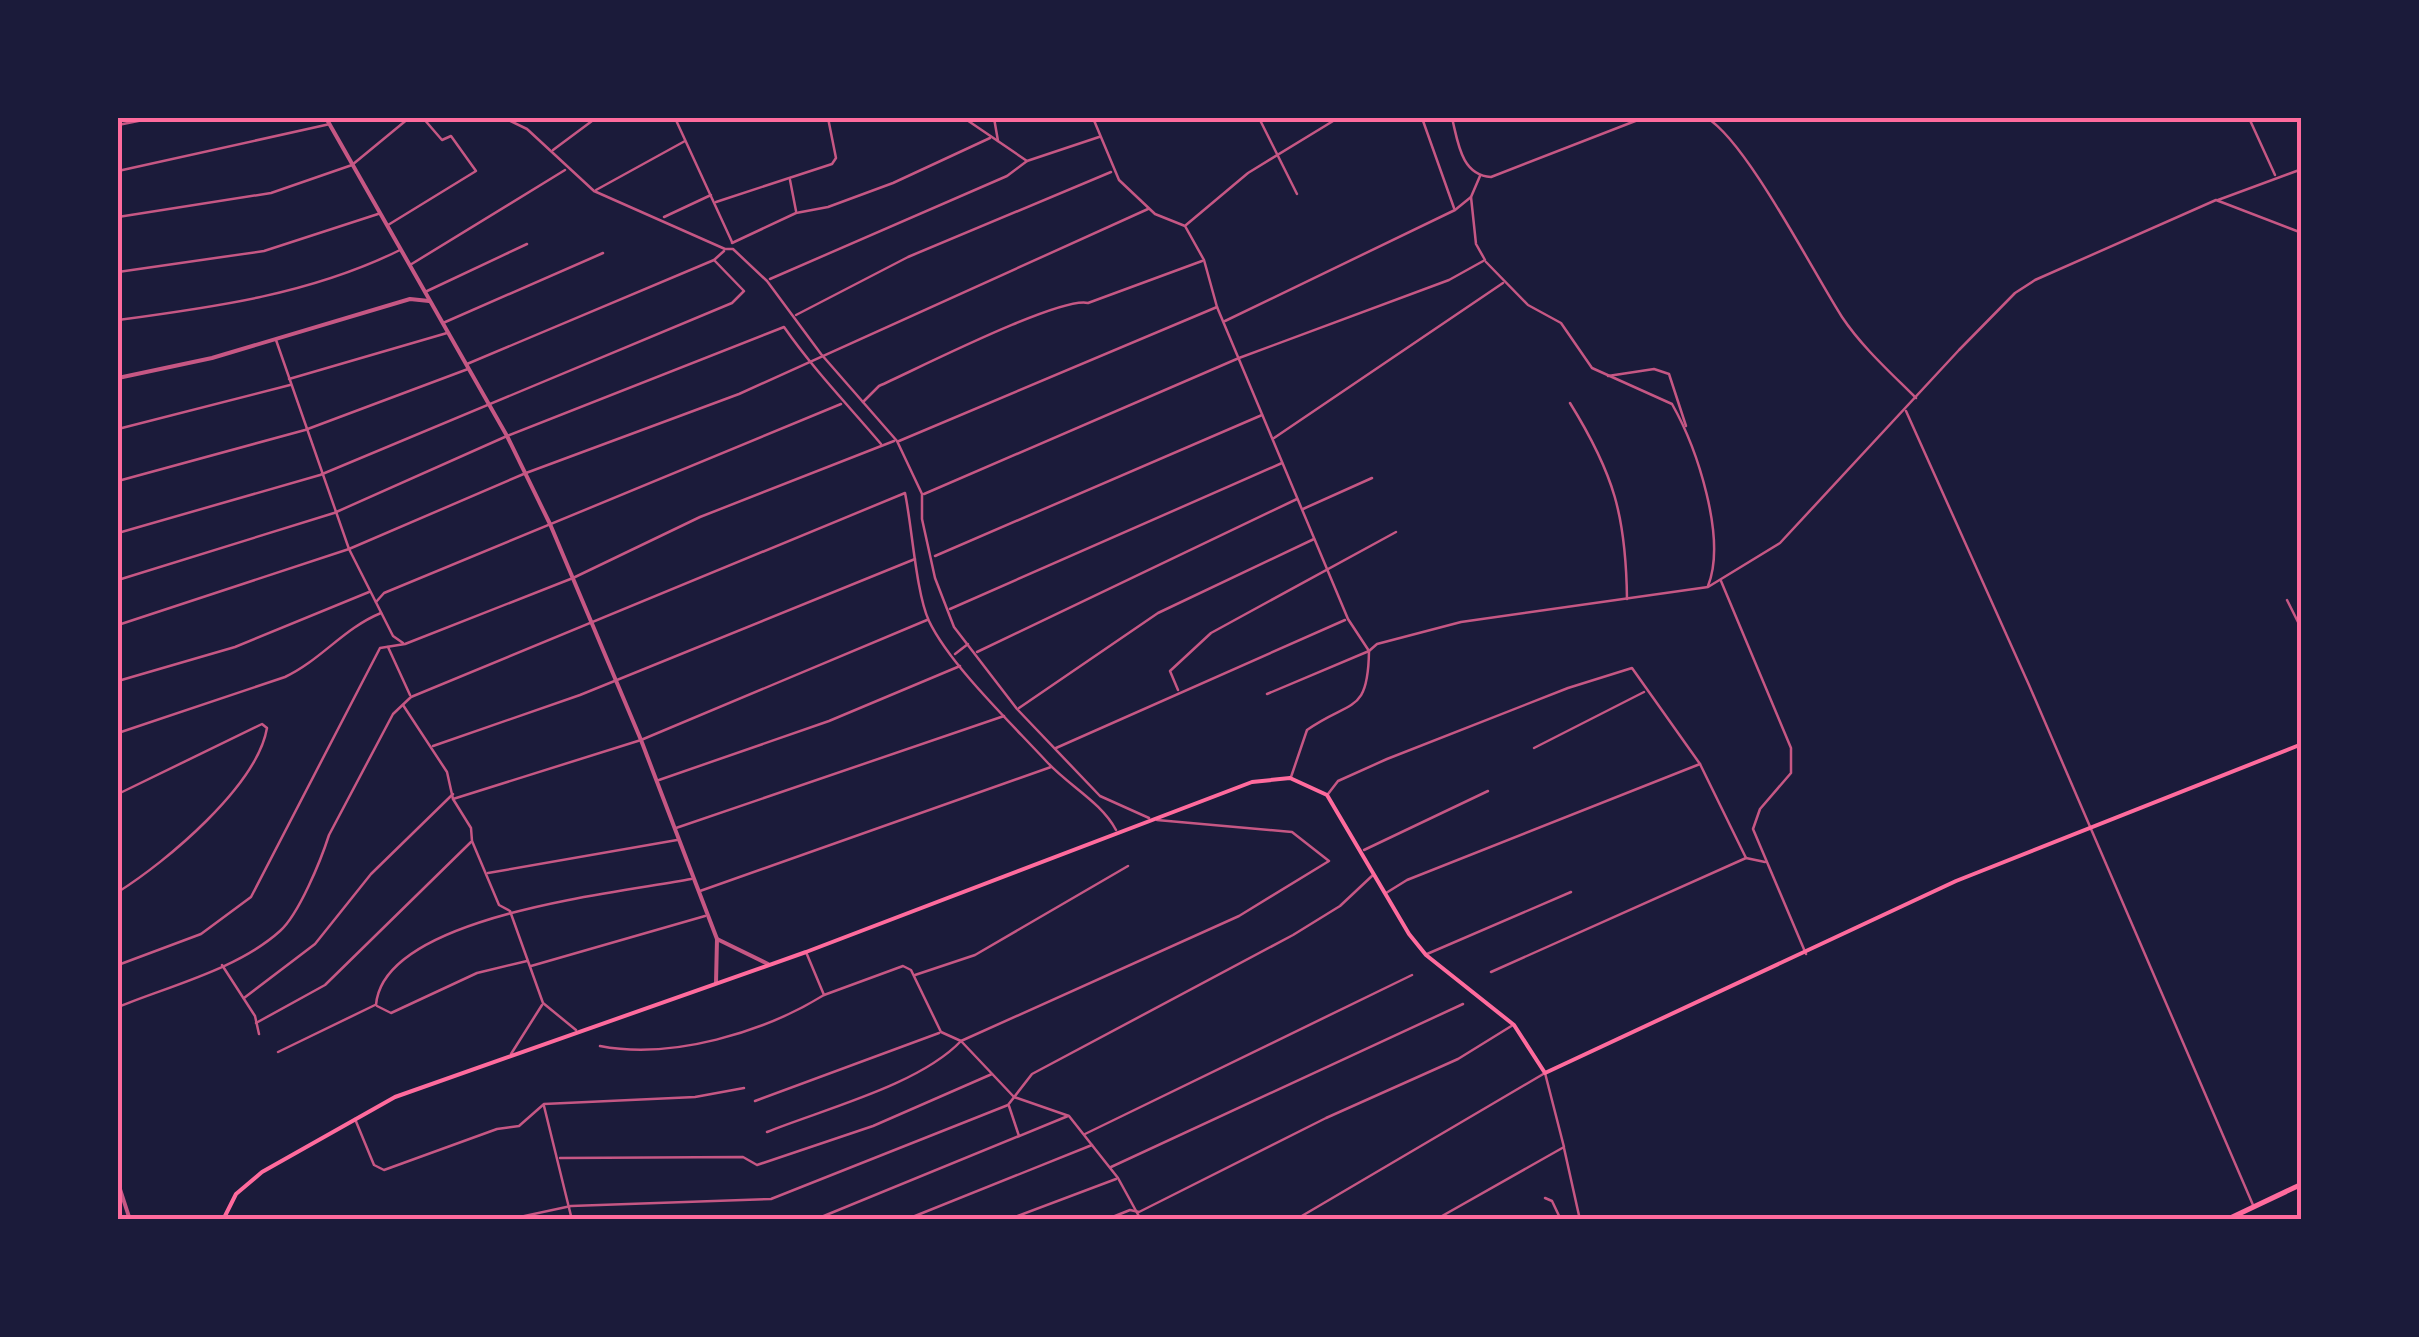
<svg xmlns="http://www.w3.org/2000/svg" width="2419" height="1337" font-family="Mulish,sans-serif">
<style>
.lines{fill:none;stroke-linecap:round;stroke-linejoin:round}
.minor{stroke:#c65784;stroke-width:2.5}
.tertiary{stroke:#c65784;stroke-width:4}
.secondary{stroke:#ff6b9d;stroke-width:4}
.trunk{stroke:#ff6b9d;stroke-width:5}
.neatline{fill:none;stroke:#ff6b9d;stroke-width:4}
</style>
<rect width="100%" height="100%" fill="#1b1b3a"/>
<g class="lines">
<g class="minor">
<polyline points="504,118 527,129 594,191 725,249 733,249 767,281 821,354 897,441 922,494 922,519 935,578 954,627 1017,709 1100,796 1149,818"/>
<polyline points="675,118 732,242"/>
<polyline points="964,118 1027,161 1099,137"/>
<polyline points="994,118 998,141"/>
<polyline points="1093,118 1119,180 1155,214 1185,226 1204,260 1217,307 1348,619 1369,651 1267,694"/>
<polyline points="1422,118 1454,208"/>
<path d="M1452,118C1458,142 1461,175 1491,177L1643,118"/>
<path d="M1707,118C1747,142 1813,272 1842,317C1862,347 1890,372 1916,398"/>
<polyline points="2249,118 2275,175"/>
<polyline points="1261,122 1297,194"/>
<polyline points="118,125 153,118"/>
<polyline points="553,150 596,118"/>
<polyline points="118,171 330,124"/>
<polyline points="790,180 796,211"/>
<polyline points="596,190 685,141"/>
<polyline points="2218,200 2302,169"/>
<polyline points="716,202 832,164 836,158 828,118"/>
<polyline points="118,217 271,193 352,165 409,118"/>
<polyline points="664,217 711,195"/>
<polyline points="388,225 476,171 451,136 442,140 423,118"/>
<polyline points="1186,225 1248,173 1338,118"/>
<polyline points="732,243 796,213 828,207 893,183 990,138"/>
<path d="M1486,262L1528,305L1561,323L1592,368L1672,404C1697,448 1727,538 1708,586"/>
<polyline points="410,265 565,170"/>
<polyline points="118,272 264,251 378,214"/>
<polyline points="770,279 1007,176 1027,161"/>
<polyline points="425,292 527,244"/>
<polyline points="796,315 908,257 1111,172"/>
<path d="M118,320C215,307 311,294 400,250"/>
<polyline points="1225,321 1455,210 1471,197 1480,176"/>
<polyline points="443,323 603,253"/>
<polyline points="276,340 349,549 393,636 403,643"/>
<polyline points="467,364 714,260 724,251"/>
<polyline points="1608,376 1654,369 1669,374 1686,426"/>
<polyline points="289,379 447,333"/>
<path d="M863,402L879,386C915,370 1060,296 1088,303L1202,261"/>
<path d="M1570,403C1614,474 1626,516 1627,599"/>
<polyline points="1906,411 2029,685 2253,1205"/>
<polyline points="118,429 290,385"/>
<polyline points="1274,438 1503,283"/>
<polyline points="899,441 1217,307"/>
<polyline points="118,481 305,430 468,369"/>
<polyline points="924,494 1239,358 1449,280 1485,260 1476,244 1471,197"/>
<polyline points="1303,509 1372,478"/>
<polyline points="118,533 320,475 732,303 744,291 714,260"/>
<polyline points="935,556 1262,415"/>
<path d="M118,580L334,513L507,436L784,327C814,370 848,405 881,444"/>
<polyline points="1721,581 1791,748 1791,773 1760,809 1753,829 1806,954"/>
<polyline points="2287,600 2302,630"/>
<polyline points="376,602 384,593 841,404"/>
<polyline points="950,609 1282,463"/>
<polyline points="118,625 349,549 526,473 739,394 1148,209"/>
<polyline points="388,647 410,695"/>
<polyline points="977,652 1297,499"/>
<polyline points="955,654 968,644"/>
<polyline points="118,681 235,647 369,592"/>
<polyline points="1178,690 1170,671 1211,633 1396,532"/>
<polyline points="403,705 447,772 453,799 471,828 472,841 499,905 510,911 543,1003 576,1030"/>
<polyline points="1019,708 1158,613 1314,539"/>
<path d="M118,733L285,677C321,660 344,628 381,613"/>
<polyline points="433,746 580,695 915,559"/>
<polyline points="1056,748 1345,620"/>
<polyline points="1534,748 1644,692"/>
<path d="M1291,777L1307,730C1351,699 1368,715 1369,651L1377,644L1461,622L1708,587L1780,543L1959,350L2015,293L2035,280L2216,200L2302,233"/>
<polyline points="659,780 829,721 960,666"/>
<path d="M118,794L262,724L267,728C257,786 166,862 118,892"/>
<polyline points="1328,794 1338,781 1387,759 1568,688 1632,668 1700,764 1746,858"/>
<polyline points="453,799 641,740 927,620"/>
<polyline points="676,828 1004,716"/>
<polyline points="1364,850 1488,791"/>
<polyline points="488,873 677,840"/>
<polyline points="700,891 1051,767"/>
<polyline points="1386,893 1407,880 1700,764"/>
<polyline points="806,952 824,995 903,966 911,970 941,1032 961,1041 1014,1097 1069,1116 1118,1178 1141,1220"/>
<polyline points="1427,954 1571,892"/>
<polyline points="118,965 201,934 251,897 380,648 405,644 573,578 700,517 894,441"/>
<polyline points="222,965 255,1016 259,1034"/>
<polyline points="531,966 705,916"/>
<polyline points="1491,972 1746,858 1765,862"/>
<polyline points="915,975 975,955 1128,866"/>
<polyline points="244,998 315,944 371,874 453,794"/>
<path d="M376,1005C383,915 620,893 691,879"/>
<polyline points="377,1006 391,1013 477,973 527,961"/>
<path d="M118,1007C169,986 238,969 280,931C299,914 321,860 329,835L393,714L411,697L905,493C912,526 916,593 929,621C950,665 1012,724 1047,762C1069,786 1101,802 1116,830"/>
<polyline points="256,1023 325,985 471,842"/>
<path d="M600,1046C672,1060 764,1032 824,995"/>
<polyline points="278,1052 375,1005"/>
<polyline points="511,1054 542,1005"/>
<polyline points="755,1101 939,1033"/>
<polyline points="544,1106 572,1220"/>
<polyline points="1009,1106 1019,1136"/>
<polyline points="355,1119 374,1165 384,1170 497,1129 519,1126 544,1104 695,1097 744,1088"/>
<path d="M767,1132C824,1109 919,1085 961,1041L1239,916L1329,861L1292,832L1157,820"/>
<polyline points="1085,1134 1412,975"/>
<polyline points="1564,1148 1580,1220"/>
<polyline points="560,1158 743,1157 757,1165 873,1126 992,1074"/>
<polyline points="1111,1167 1463,1004"/>
<polyline points="1545,1198 1552,1201 1561,1220"/>
<polyline points="506,1220 571,1206 771,1199 1008,1105 1032,1074 1293,935 1340,906 1373,875"/>
<polyline points="814,1220 1068,1116"/>
<polyline points="905,1220 1092,1145"/>
<polyline points="1007,1220 1116,1179"/>
<polyline points="1105,1220 1130,1210 1139,1212 1326,1118 1458,1059 1513,1025"/>
<polyline points="1295,1220 1545,1073 1564,1147 1435,1220"/>
</g>
<g class="tertiary">
<polyline points="326,118 507,436 550,524 641,740 717,939 716,983"/>
<polyline points="118,378 212,358 410,299 429,301"/>
<polyline points="717,939 768,964"/>
<polyline points="118,1183 130,1220"/>
</g>
<polyline class="secondary" points="223,1220 236,1194 262,1172 395,1097 806,952 1252,782 1290,778 1327,795 1409,934 1426,955 1514,1025 1545,1073 1956,881 2302,744"/>
<polyline class="trunk" points="2226,1220 2302,1184"/>
</g>
<rect width="2419" height="1337" fill="none" stroke="#1b1b3a" stroke-width="240"/>
<rect x="120" y="120" width="2179" height="1097" class="neatline"/>
</svg>
